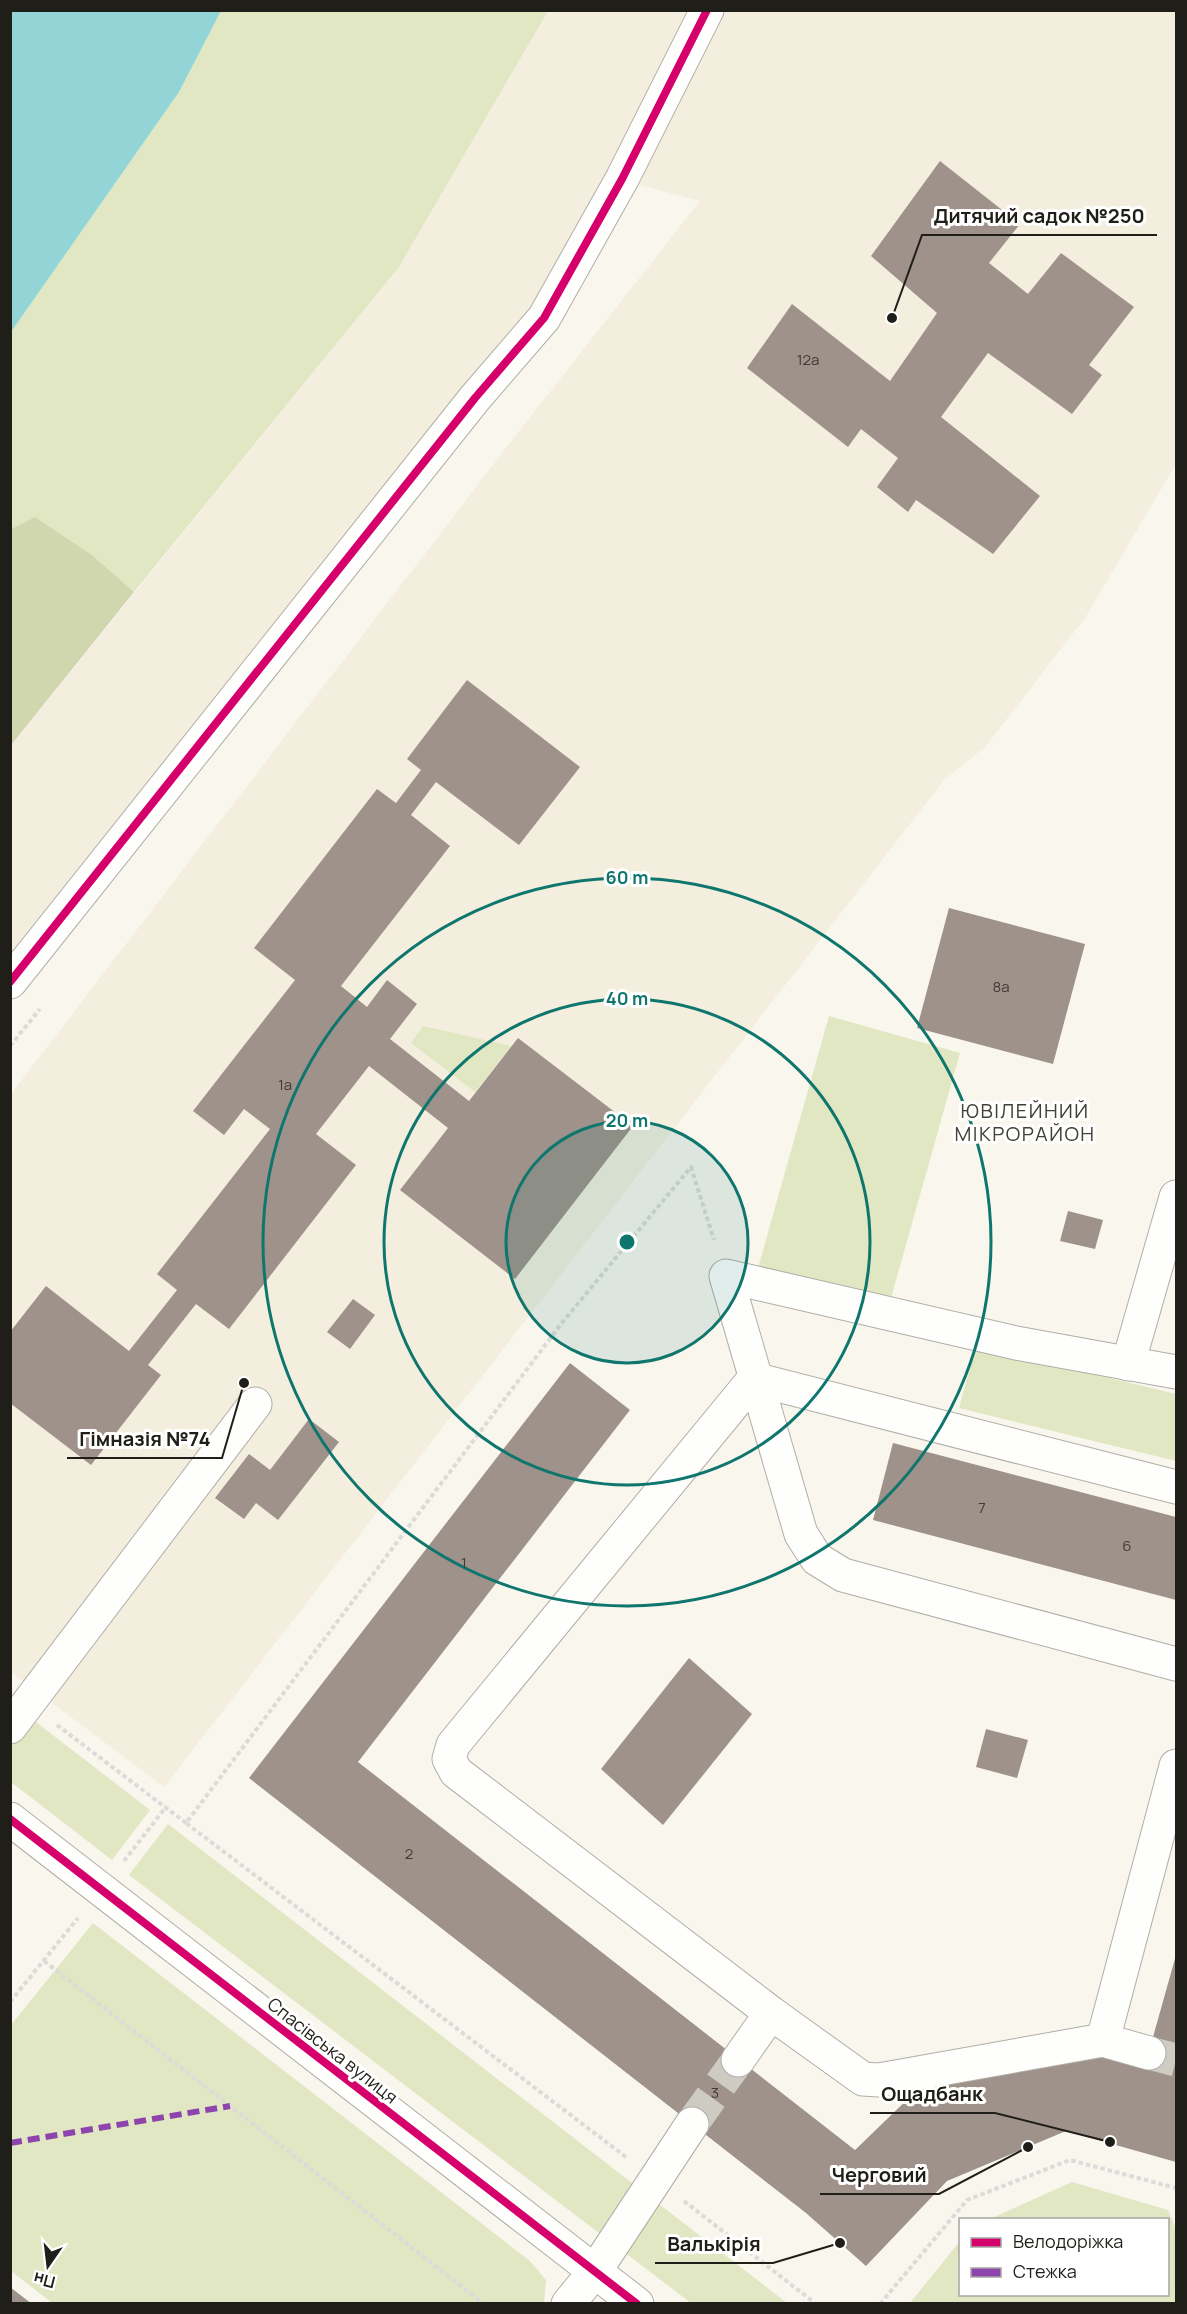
<svg xmlns="http://www.w3.org/2000/svg" width="1187" height="2314" font-family="Manrope,sans-serif">
<style>
.built{fill:#f3eede}
.green{fill:#e1e7c3}
.forest{fill:#d0d6ad}
.water{fill:#93d5d7}
.building{fill:#9f928a}
.lines{fill:none;stroke-linecap:round;stroke-linejoin:round}
.minor-tunnel{stroke:#cecbc3;stroke-width:33;stroke-dasharray:33 16;stroke-linecap:butt}
.minor-casing{stroke:#b0aea8;stroke-width:35}
.path{stroke:#dcdbd9;stroke-width:4;stroke-dasharray:4.5 3;stroke-linecap:butt}
.minor{stroke:#fefefc;stroke-width:33}
.quiet{stroke:#8e44ad;stroke-width:6;stroke-dasharray:12 6;stroke-linecap:butt}
.cycleway-casing{stroke:#fff;stroke-width:11}
.cycleway{stroke:#d6006c;stroke-width:8}
.ring{fill:none;stroke:#0f766e;stroke-width:3}
.labels{text-anchor:middle;dominant-baseline:central;stroke-width:6;stroke-linejoin:round;paint-order:stroke}
.number-label{font-size:15px;fill:#403b35}
.street-label{font-size:18px;fill:#201e19;stroke:#fff}
.neighbourhood-label{font-size:20px;letter-spacing:1.5px;fill:#434034;stroke:#fff}
.centre{fill:#0f766e;stroke:#fff;stroke-width:3}
.ring-label{font-size:18px;text-anchor:middle;font-weight:bold;fill:#0f766e;stroke:#fff;stroke-width:6;stroke-linejoin:round;paint-order:stroke}
.leader{fill:none;stroke:#201e19;stroke-width:2}
.callout-dot{fill:#201e19;stroke:#fff;stroke-width:2}
.callout-label{font-size:20px;text-anchor:middle;font-weight:bold;fill:#201e19;stroke:#fff;stroke-width:6;stroke-linejoin:round;paint-order:stroke}
</style>
<rect width="100%" height="100%" fill="#f9f6ee"/>
<polygon class="built" points="548,11 1176,11 1176,464 1085,618 985,747 944,780 164,1787 11,1672 11,1094 516,435 700,201 621,180 544,318 11,982 11,745 399,267"/>
<g class="green">
<polygon points="221,11 548,11 399,267 134,592 92,555 35,517 11,529 11,332 179,92"/>
<polygon points="829,1016 960,1053 889,1305 758,1268"/>
<polygon points="423,1026 511,1046 475,1092 411,1043"/>
<polygon points="976,1346 1176,1394 1176,1461 959,1408"/>
<polygon points="10,1702 150,1810 112,1860 11,1782"/>
<polygon points="168,1824 787,2303 691,2303 129,1875"/>
<polygon points="93,1923 530,2261 546,2280 544,2303 52,2303 11,2271 11,2025"/>
<polygon points="1072,2182 1168,2210 1176,2229 1176,2303 910,2303 960,2241 960,2294 1168,2294 1168,2220 990,2219"/>
</g>
<polygon class="forest" points="35,517 92,555 134,592 11,745 11,529"/>
<polygon class="water" points="11,10 221,11 179,92 11,332"/>
<g class="building">
<polygon points="940,161 1020,224 989,263 1028,294 1061,253 1134,307 1089,365 1102,375 1072,414 988,353 941,417 1040,496 993,554 916,500 908,512 877,487 898,458 861,429 848,447 747,368 792,304 890,381 937,313 871,256"/>
<polygon points="467,680 580,767 519,845 436,782 411,815 450,846 341,986 367,1007 387,980 417,1004 390,1039 469,1101 518,1038 633,1126 515,1279 400,1190 448,1128 369,1066 316,1134 356,1165 229,1329 196,1304 148,1365 161,1375 91,1465 10,1403 10,1332 46,1286 129,1351 177,1290 157,1274 270,1129 244,1109 224,1135 193,1111 295,980 254,948 377,789 396,803 421,770 407,759"/>
<polygon points="949,908 1085,944 1053,1064 917,1028"/>
<polygon points="1068,1211 1103,1220 1095,1249 1060,1241"/>
<polygon points="353,1299 375,1315 350,1349 327,1332"/>
<polygon points="570,1363 630,1410 358,1762 855,2150 914,2093 1076,2050 1146,2062 1176,1955 1176,2162 1066,2131 947,2181 866,2266 806,2213 249,1778"/>
<polygon points="309,1419 339,1442 278,1520 256,1503 244,1519 215,1498 249,1454 270,1470"/>
<polygon points="893,1443 1176,1517 1176,1600 873,1520"/>
<polygon points="689,1658 752,1714 663,1825 601,1769"/>
<polygon points="986,1729 1028,1740 1017,1778 976,1767"/>
<polygon points="10,2287 32,2304 10,2304"/>
</g>
<g class="lines">
<g class="minor-tunnel">
<polyline points="1149,2053 1176,2060"/>
<polyline points="692,2124 738,2060"/>
</g>
<defs>
<g id="minor">
<polyline points="10,982 475,398 544,318 622,179 707,10"/>
<polyline points="1128,1364 1176,1197"/>
<polyline points="1176,1372 1016,1343 726,1276 801,1534 817,1559 843,1575 1176,1664"/>
<polyline points="754,1379 453,1745 449,1759 456,1772 771,2013 863,2079 879,2080 1103,2040 1176,1766"/>
<polyline points="754,1379 1176,1487"/>
<polyline points="10,1727 255,1404"/>
<polyline points="10,1819 637,2304"/>
<polyline points="1103,2040 1149,2053"/>
<polyline points="738,2060 771,2013"/>
<polyline points="568,2304 595,2271 692,2124"/>
</g>
</defs>
<use href="#minor" class="minor-casing"/>
<g class="path">
<polyline points="10,1046 40,1009"/>
<polyline points="57,1725 186,1823"/>
<polyline points="124,1861 166,1807"/>
<polyline points="44,1961 484,2304"/>
<polyline points="10,2002 78,1918"/>
<polyline points="626,2157 186,1823 561,1324 691,1167 714,1240"/>
<polyline points="684,2201 816,2304"/>
<polyline points="880,2304 967,2200 1070,2160 1176,2188"/>
</g>
<use href="#minor" class="minor"/>
<polyline class="quiet" points="10,2143 230,2106"/>
<defs>
<g id="cycleway">
<polyline points="10,982 475,398 544,318 622,179 707,10"/>
<polyline points="10,1819 637,2304"/>
</g>
</defs>
<use href="#cycleway" class="cycleway-casing"/>
<use href="#cycleway" class="cycleway"/>
</g>
<circle cx="627" cy="1242" r="121" fill="#0f766e" fill-opacity=".12"/>
<g class="ring">
<circle cx="627" cy="1242" r="121"/>
<circle cx="627" cy="1242" r="243"/>
<circle cx="627" cy="1242" r="364"/>
</g>
<g class="labels">
<g class="number-label">
<text x="808" y="359">12а</text>
<text x="1001" y="986">8а</text>
<text x="285" y="1084">1а</text>
<text x="982" y="1507">7</text>
<text x="1127" y="1545">6</text>
<text x="464" y="1562">1</text>
<text x="409" y="1853">2</text>
<text x="715" y="2092">3</text>
</g>
<g class="street-label">
<text transform="translate(333 2050) rotate(38)">Спасівська вулиця</text>
</g>
<g class="neighbourhood-label">
<text x="1025" y="1110">ЮВІЛЕЙНИЙ<tspan x="1025" dy="23">МІКРОРАЙОН</tspan></text>
</g>
</g>
<circle cx="627" cy="1242" r="9" class="centre"/>
<g class="ring-label">
<text x="627" y="884">60 m</text>
<text x="627" y="1005">40 m</text>
<text x="627" y="1127">20 m</text>
</g>
<path class="leader" d="M892 318L922 235H1157M244 1383L222 1458H67M1110 2142L995 2113H870M1028 2147L939 2194H820M840 2243L773 2263H655"/>
<g class="callout-dot">
<circle cx="892" cy="318" r="6"/>
<circle cx="244" cy="1383" r="6"/>
<circle cx="1110" cy="2142" r="6"/>
<circle cx="1028" cy="2147" r="6"/>
<circle cx="840" cy="2243" r="6"/>
</g>
<g class="callout-label">
<text x="1039" y="223">Дитячий садок №250</text>
<text x="145" y="1446">Гімназія №74</text>
<text x="932" y="2101">Ощадбанк</text>
<text x="879" y="2182">Черговий</text>
<text x="714" y="2251">Валькірія</text>
</g>
<rect width="1187" height="2314" fill="none" stroke="#201e19" stroke-width="24"/>
<rect x="959" y="2218" width="210" height="78" fill="#ffffff" stroke="#a6a5a3" stroke-width="1.5"/>
<rect x="971" y="2238" width="30" height="9" fill="#d6006c" stroke="#a6a5a3" stroke-width="1.5"/>
<text x="1013" y="2248" font-size="18" fill="#201e19">Велодоріжка</text>
<rect x="971" y="2268" width="30" height="9" fill="#8e44ad" stroke="#a6a5a3" stroke-width="1.5"/>
<text x="1013" y="2278" font-size="18" fill="#201e19">Стежка</text>
<g transform="translate(48 2266) rotate(194)" stroke="#ffffff" stroke-width="4.5" paint-order="stroke">
<path d="M0-4.5L10 22L0 15L-10 22Z" fill="#201e19"/>
<text y="-9" font-size="16" font-weight="bold" text-anchor="middle" fill="#201e19">Пн</text>
</g>
</svg>
